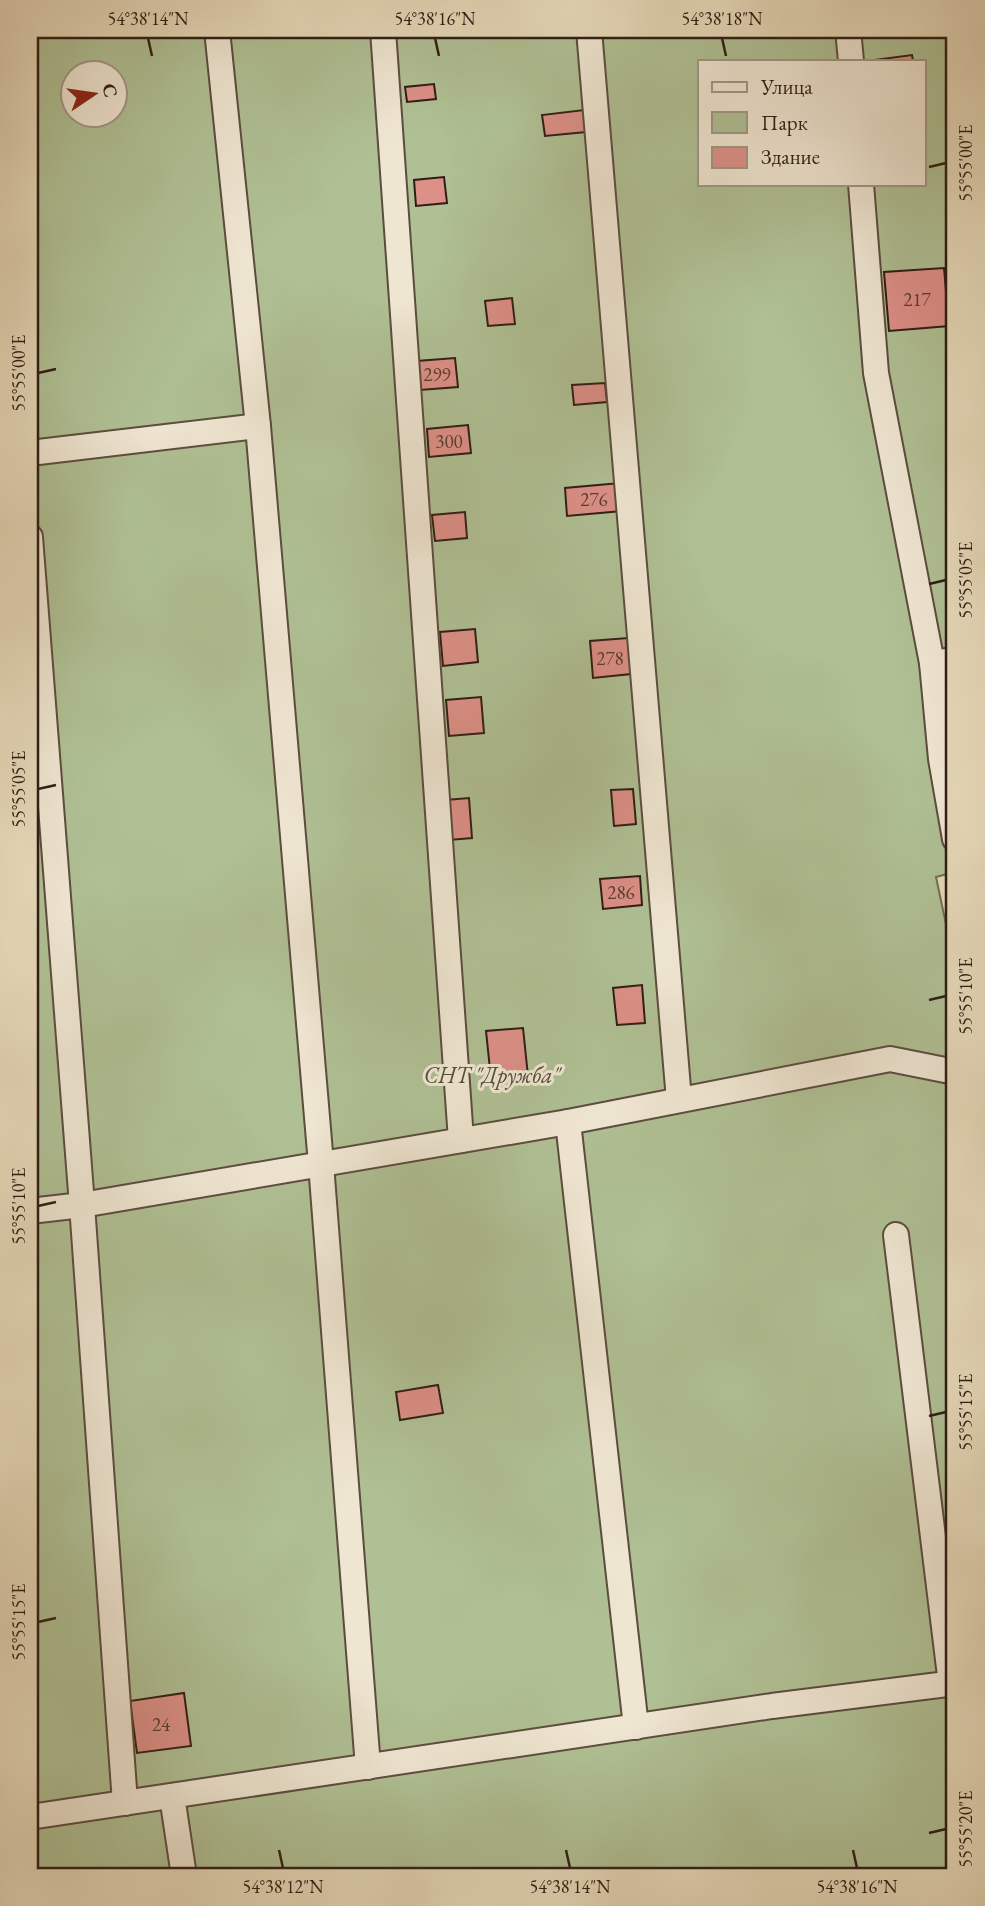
<svg xmlns="http://www.w3.org/2000/svg" width="985" height="1906" font-family="'EB Garamond',serif">
<style>
.green{fill:#afc094;stroke:#6f6e54;stroke-width:2;fill-rule:evenodd}
.building{fill:#dd9088;stroke:#2f1d15;stroke-width:2}
.lines{fill:none;stroke-linecap:round;stroke-linejoin:round}
.minor-casing{stroke:#5d4c3e;stroke-width:28}
.minor{stroke:#efe6d2;stroke-width:24}
.ticks{fill:none;stroke:#2f1d15;stroke-width:2.5}
.labels{text-anchor:middle;dominant-baseline:central;stroke-width:6;stroke-linejoin:round;paint-order:stroke}
.number-label{font-size:19px;fill:#5a3a32}
.park-label{font-size:23px;font-style:italic;fill:#554e3b;stroke:#efe6d2}
.neatline{fill:none;stroke:#2f1d15;stroke-width:2.5}
.ticks-label{font-size:18px;text-anchor:middle;fill:#2f1d15}
</style>
<rect width="100%" height="100%" fill="#e6d9b9"/>
<filter id="stains"><feTurbulence type="fractalNoise" baseFrequency=".00286" numOctaves="4"/><feColorMatrix values="0 0 0 0 .2 0 0 0 0 .09 0 0 0 0 .02 0 0 0 .5 -.17"/></filter>
<radialGradient id="worn" r=".72"><stop offset=".6" stop-color="#630" stop-opacity="0"/><stop offset="1" stop-color="#630" stop-opacity=".3"/></radialGradient>
<path class="green" d="M30,30H955V872L936,877L955,967V1876H30ZM700,61H924V184H700ZM74,74H116V116H74Z"/>
<g class="building">
<polygon points="400,30 432,30 432,33 400,37"/>
<polygon points="912,55 913,61 867,61"/>
<polygon points="434,84 436,99 407,102 405,87"/>
<polygon points="584,110 586,132 545,136 542,115"/>
<polygon points="444,177 447,203 416,206 414,180"/>
<polygon points="944,268 949,326 889,331 884,272"/>
<polygon points="512,298 515,324 488,326 485,301"/>
<polygon points="455,358 458,387 420,390 417,361"/>
<polygon points="605,383 607,402 574,405 572,385"/>
<polygon points="468,425 471,453 429,457 427,429"/>
<polygon points="620,483 622,511 567,516 565,488"/>
<polygon points="465,512 467,538 435,541 432,515"/>
<polygon points="475,629 478,662 443,666 440,632"/>
<polygon points="628,638 631,674 593,678 590,641"/>
<polygon points="481,697 484,733 449,736 446,700"/>
<polygon points="633,789 636,824 614,826 611,790"/>
<polygon points="469,798 472,838 449,840 446,800"/>
<polygon points="640,876 642,905 603,909 600,879"/>
<polygon points="642,985 645,1023 617,1025 613,988"/>
<polygon points="523,1028 528,1076 491,1079 486,1031"/>
<polygon points="438,1385 443,1413 400,1420 396,1392"/>
<polygon points="184,1693 191,1746 137,1753 130,1701"/>
</g>
<g class="lines">
<defs>
<g id="minor">
<polyline points="217,30 258,426 321,1164 368,1767"/>
<polyline points="383,30 461,1140"/>
<polyline points="589,30 679,1100"/>
<polyline points="848,30 851,61"/>
<polyline points="861,184 876,373 932,663 941,759 955,839"/>
<polyline points="30,453 258,426"/>
<polyline points="30,537 82,1205 125,1803"/>
<polyline points="932,663 955,660"/>
<polyline points="568,1122 636,1727"/>
<polyline points="30,1211 82,1205 568,1122 890,1059 955,1072"/>
<polyline points="896,1235 951,1684"/>
<polyline points="172,1796 184,1876"/>
<polyline points="30,1817 772,1706 955,1683"/>
</g>
</defs>
<use href="#minor" class="minor-casing"/>
<use href="#minor" class="minor"/>
</g>
<path class="ticks" d="M148,38L152,56M435,38L439,56M722,38L726,56M929,167L946,163M38,373L56,369M929,584L946,580M38,789L56,785M929,1000L946,996M38,1206L56,1202M929,1416L946,1412M38,1622L56,1618M929,1833L946,1829M279,1850L283,1868M566,1850L570,1868M853,1850L857,1868"/>
<g class="labels">
<g class="number-label">
<text x="917" y="299">217</text>
<text x="437" y="374">299</text>
<text x="449" y="441">300</text>
<text x="594" y="499">276</text>
<text x="610" y="658">278</text>
<text x="621" y="892">286</text>
<text x="161" y="1724">24</text>
</g>
<g class="park-label">
<text x="492" y="1075">СНТ "Дружба"</text>
</g>
</g>
<rect width="985" height="1906" fill="none" stroke="#e6d9b9" stroke-width="77"/>
<rect x="698" y="60" width="228" height="126" fill="#efe6d2" stroke="#a29686" stroke-width="2"/>
<rect x="712" y="82" width="35" height="10" fill="#efe6d2" stroke="#a29686" stroke-width="2"/>
<text x="761" y="94" font-size="21" fill="#2f1d15">Улица</text>
<rect x="712" y="112" width="35" height="21" fill="#afc094" stroke="#a29686" stroke-width="2"/>
<text x="761" y="130" font-size="21" fill="#2f1d15">Парк</text>
<rect x="712" y="147" width="35" height="21" fill="#dd9088" stroke="#a29686" stroke-width="2"/>
<text x="761" y="164" font-size="21" fill="#2f1d15">Здание</text>
<g transform="translate(94 94) rotate(77)"><circle r="33" fill="#efe6d2" stroke="#a29686" stroke-width="2"/>
<path d="M0-5L12 26L0 18L-12 26Z" fill="#8f2418"/>
<text y="-10" font-size="19" font-weight="bold" text-anchor="middle" fill="#2f1d15">С</text>
</g>
<rect x="38" y="38" width="908" height="1830" class="neatline"/>
<g class="ticks-label">
<text x="148" y="25">54°38'14"N</text>
<text x="435" y="25">54°38'16"N</text>
<text x="722" y="25">54°38'18"N</text>
<text transform="translate(966 163) rotate(-90)" y="6">55°55'00"E</text>
<text transform="translate(19 373) rotate(-90)" y="6">55°55'00"E</text>
<text transform="translate(966 580) rotate(-90)" y="6">55°55'05"E</text>
<text transform="translate(19 789) rotate(-90)" y="6">55°55'05"E</text>
<text transform="translate(966 996) rotate(-90)" y="6">55°55'10"E</text>
<text transform="translate(19 1206) rotate(-90)" y="6">55°55'10"E</text>
<text transform="translate(966 1412) rotate(-90)" y="6">55°55'15"E</text>
<text transform="translate(19 1622) rotate(-90)" y="6">55°55'15"E</text>
<text transform="translate(966 1829) rotate(-90)" y="6">55°55'20"E</text>
<text x="283" y="1893">54°38'12"N</text>
<text x="570" y="1893">54°38'14"N</text>
<text x="857" y="1893">54°38'16"N</text>
</g>
<rect width="100%" height="100%" filter="url(#stains)"/>
<rect width="100%" height="100%" fill="url(#worn)"/>
</svg>
